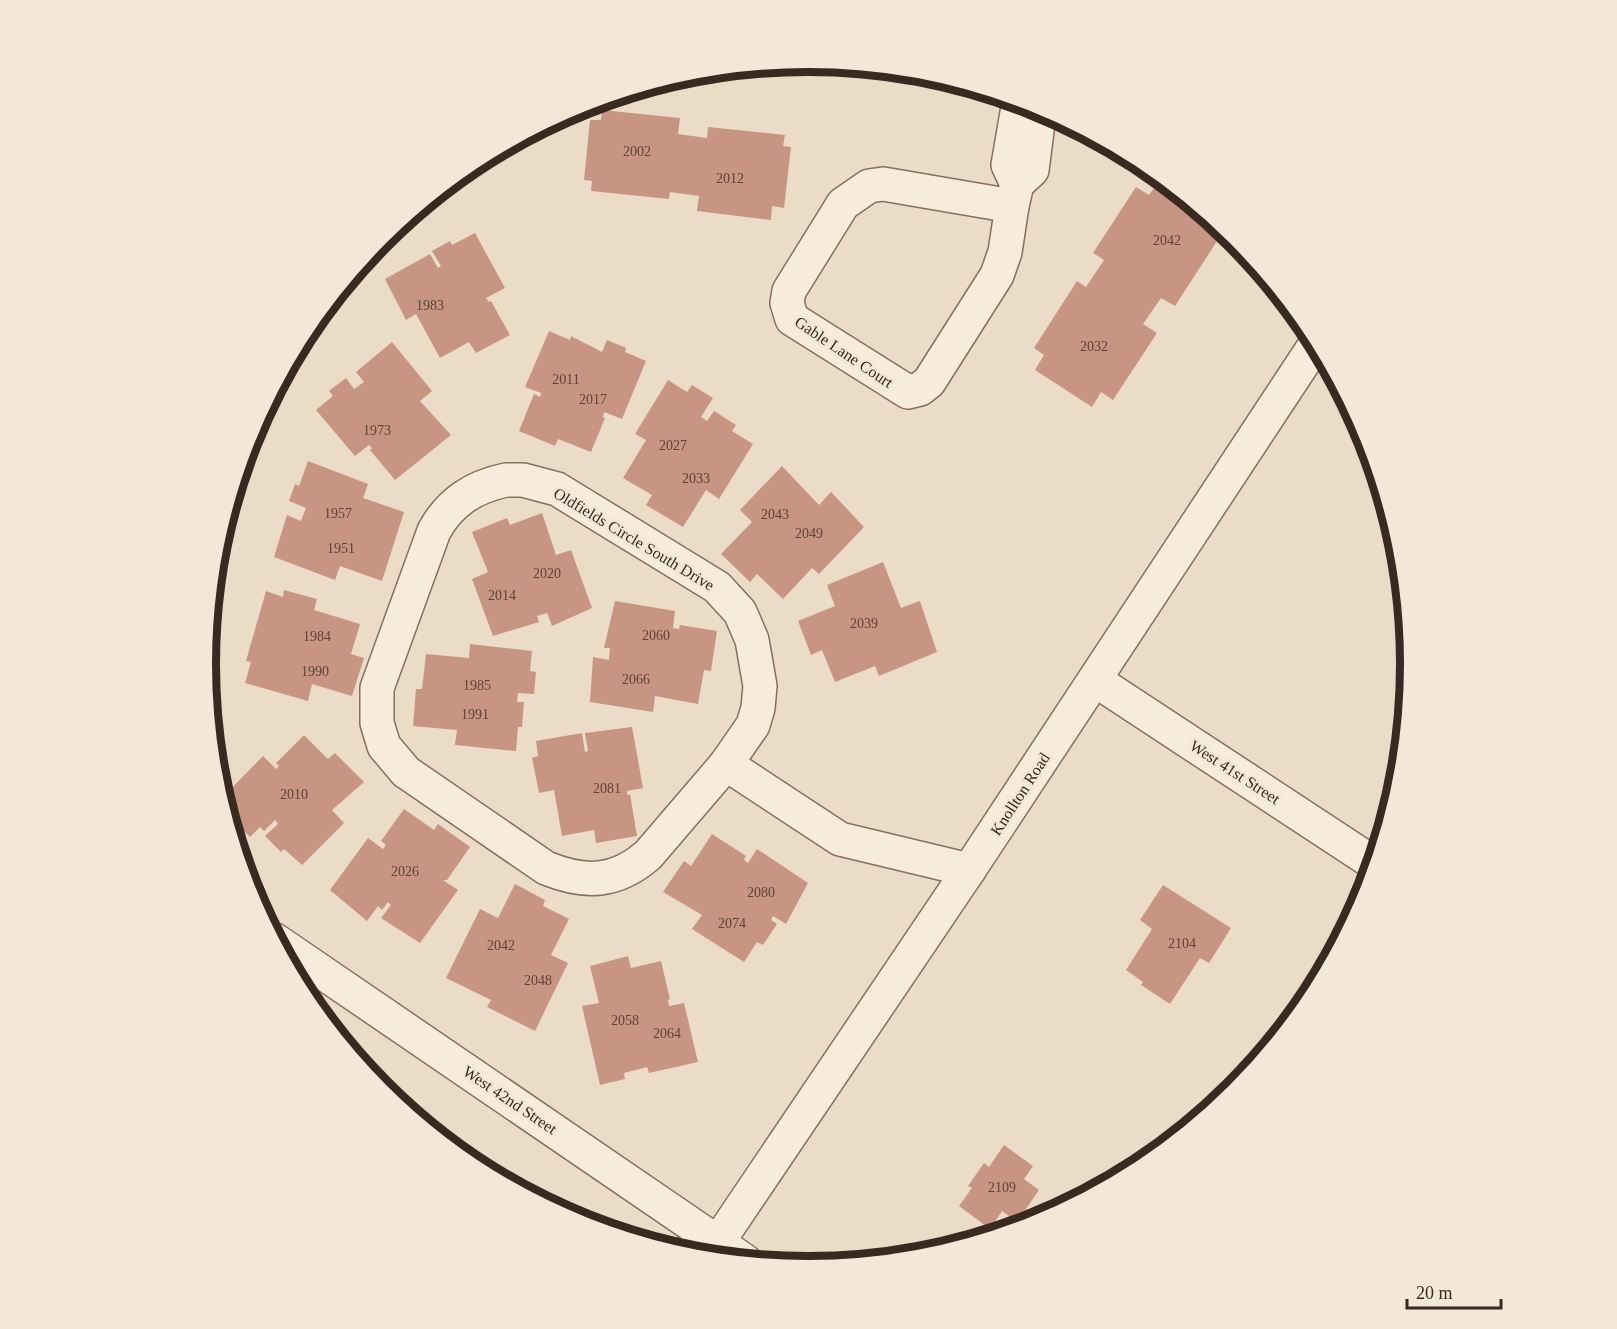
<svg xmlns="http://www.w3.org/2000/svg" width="1617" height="1329" font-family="Georgia,serif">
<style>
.building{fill:#c79581}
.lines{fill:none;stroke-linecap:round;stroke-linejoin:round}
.street-casing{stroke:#866f5e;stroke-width:36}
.street{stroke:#f7ebdb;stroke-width:33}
.labels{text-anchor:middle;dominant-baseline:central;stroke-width:6;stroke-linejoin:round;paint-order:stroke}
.number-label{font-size:14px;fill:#5c4439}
.street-label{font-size:16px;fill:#382921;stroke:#f3e8d7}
.rim{fill:none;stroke:#382921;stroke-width:8}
</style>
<rect width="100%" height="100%" fill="#ebdcc8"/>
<g class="building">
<polygon points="602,110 680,118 678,134 707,138 708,127 785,135 783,146 791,147 784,208 772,206 771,220 697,211 699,196 670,192 669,199 591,191 592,181 584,180 590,120 601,120"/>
<polygon points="1160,180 1213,221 1207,230 1219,238 1175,306 1161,298 1143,324 1157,333 1113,400 1101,392 1092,407 1035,370 1044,355 1034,348 1077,281 1086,287 1104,260 1093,253 1136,187 1149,195"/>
<polygon points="475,233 505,288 486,298 489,302 491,301 510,335 476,353 469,342 440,358 416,314 406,320 385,279 430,254 438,268 441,266 432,251 450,241 452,245"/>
<polygon points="549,331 570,340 571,336 602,352 607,340 626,348 625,352 646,361 622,419 604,412 603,417 605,418 591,452 558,439 555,446 519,431 534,394 540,397 541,393 525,387"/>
<polygon points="392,342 432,391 420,401 451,435 395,480 370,450 372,448 369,445 355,456 316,410 333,396 329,391 346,378 354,389 364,382 356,372"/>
<polygon points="668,380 687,392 692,385 713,398 701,417 707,421 714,411 736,425 732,431 753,444 719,499 706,490 683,527 646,505 652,495 623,478 646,440 635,434"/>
<polygon points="308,461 368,484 363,498 404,512 382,581 340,566 335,580 274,557 287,515 301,521 306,508 289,501 295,484 299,486"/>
<polygon points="782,466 819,505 831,492 864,527 819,574 812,568 783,599 757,574 750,582 721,554 752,522 740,510"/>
<polygon points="542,513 556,555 571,550 592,608 552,626 547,613 537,616 539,622 493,636 472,579 488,572 472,532 507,518 510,525"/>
<polygon points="883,562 901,608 920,601 937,652 879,676 875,666 835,682 822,650 811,655 798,621 835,606 827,585"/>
<polygon points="284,590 317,599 314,610 360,624 351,654 364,658 352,696 312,684 308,701 245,683 251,662 246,661 266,591 283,597"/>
<polygon points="615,601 675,611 673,628 679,629 680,625 717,631 711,671 704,670 698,704 655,696 653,712 590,702 593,657 609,660 610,648 604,648"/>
<polygon points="470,644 532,651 530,671 536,672 534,694 518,693 517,702 524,702 522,727 518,727 516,751 455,745 457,730 413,726 416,689 422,689 426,654 469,658"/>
<polygon points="632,727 643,788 627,791 627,795 630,794 637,836 596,843 594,830 562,836 554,790 539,793 532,758 538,756 536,741 582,733 585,752 588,751 585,733"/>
<polygon points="304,735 328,759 335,753 364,782 332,810 344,823 302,865 284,849 281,852 265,836 278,824 275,820 264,831 260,827 250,837 234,821 237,818 224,805 222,798 263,756 276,769 279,766 276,763"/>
<polygon points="404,809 434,830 438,824 470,847 447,880 443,880 458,890 420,943 381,918 391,905 388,902 382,910 378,906 367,921 330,890 368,838 383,849 386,845 381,841"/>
<polygon points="712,834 746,856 744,860 748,863 757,849 808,883 786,924 773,916 771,920 777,924 763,945 757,942 744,962 692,929 702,915 663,892 684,861 691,866"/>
<polygon points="515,884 545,900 543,906 569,919 551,955 568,963 535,1031 487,1007 491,1000 446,978 480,909 498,918"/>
<polygon points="1163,885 1231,928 1209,963 1200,958 1170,1004 1141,985 1143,982 1126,970 1152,929 1140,920"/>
<polygon points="628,956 631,968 661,961 670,999 668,1000 669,1006 684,1003 698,1062 649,1073 647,1067 624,1073 625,1079 600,1085 582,1006 599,1003 590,966"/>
<polygon points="1004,1145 1033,1166 1024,1179 1039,1190 1017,1222 1002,1211 990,1229 959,1206 972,1188 968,1186 984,1163 989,1167"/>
</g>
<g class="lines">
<defs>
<g id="street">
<polygon points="883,184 1012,206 1005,252 997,275 929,382 920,389 908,392 792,319 787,303 789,291 843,204 869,186"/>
<polyline points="1017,184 1008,165 1019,101"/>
<polyline points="1012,206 1017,184 1032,170 1040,108"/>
<path d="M506,480H523L557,489L717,587L740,612L752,640L760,686L758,708L753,725L726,764L648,855C616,883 585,884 546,868L406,772L384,746L377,723V688L434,531C450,502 473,487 506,480Z"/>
<polyline points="1095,680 1375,864"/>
<polyline points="726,764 840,839 969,870"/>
<polyline points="275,940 745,1261"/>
<polyline points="684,1254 718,1242 969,870 1317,342"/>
</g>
</defs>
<use href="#street" class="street-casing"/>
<use href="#street" class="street"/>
</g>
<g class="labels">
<g class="number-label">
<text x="637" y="151">2002</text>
<text x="730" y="178">2012</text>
<text x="1167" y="240">2042</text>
<text x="430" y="305">1983</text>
<text x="1094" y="346">2032</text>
<text x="566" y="379">2011</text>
<text x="593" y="399">2017</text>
<text x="377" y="430">1973</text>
<text x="673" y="445">2027</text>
<text x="696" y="478">2033</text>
<text x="338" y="513">1957</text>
<text x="775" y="514">2043</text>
<text x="809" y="533">2049</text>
<text x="341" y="548">1951</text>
<text x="547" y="573">2020</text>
<text x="502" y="595">2014</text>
<text x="864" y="623">2039</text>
<text x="656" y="635">2060</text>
<text x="317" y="636">1984</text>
<text x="315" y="671">1990</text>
<text x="636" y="679">2066</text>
<text x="477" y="685">1985</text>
<text x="475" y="714">1991</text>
<text x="607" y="788">2081</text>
<text x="294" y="794">2010</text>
<text x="405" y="871">2026</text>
<text x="761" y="892">2080</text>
<text x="732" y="923">2074</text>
<text x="1182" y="943">2104</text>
<text x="501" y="945">2042</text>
<text x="538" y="980">2048</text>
<text x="625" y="1020">2058</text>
<text x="667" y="1033">2064</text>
<text x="1002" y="1187">2109</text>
</g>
<g class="street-label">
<text transform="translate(844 352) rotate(34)">Gable Lane Court</text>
<text transform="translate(634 539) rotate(31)">Oldfields Circle South Drive</text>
<text transform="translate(1235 772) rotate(33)">West 41st Street</text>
<text transform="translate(1020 794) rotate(-57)">Knollton Road</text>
<text transform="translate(510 1100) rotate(34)">West 42nd Street</text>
</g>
</g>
<path d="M0 0H1617V1329H0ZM216 664a592 592 0 1 1 1184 0a592 592 0 1 1-1184 0Z" fill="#f3e8d7" fill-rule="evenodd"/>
<path class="rim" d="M216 664a592 592 0 1 1 1184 0a592 592 0 1 1-1184 0Z"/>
<path d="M1407 1299v9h94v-9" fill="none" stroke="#382921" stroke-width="3"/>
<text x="1416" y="1299" font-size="18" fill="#382921" stroke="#f3e8d7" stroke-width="4.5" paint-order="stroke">20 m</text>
</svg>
